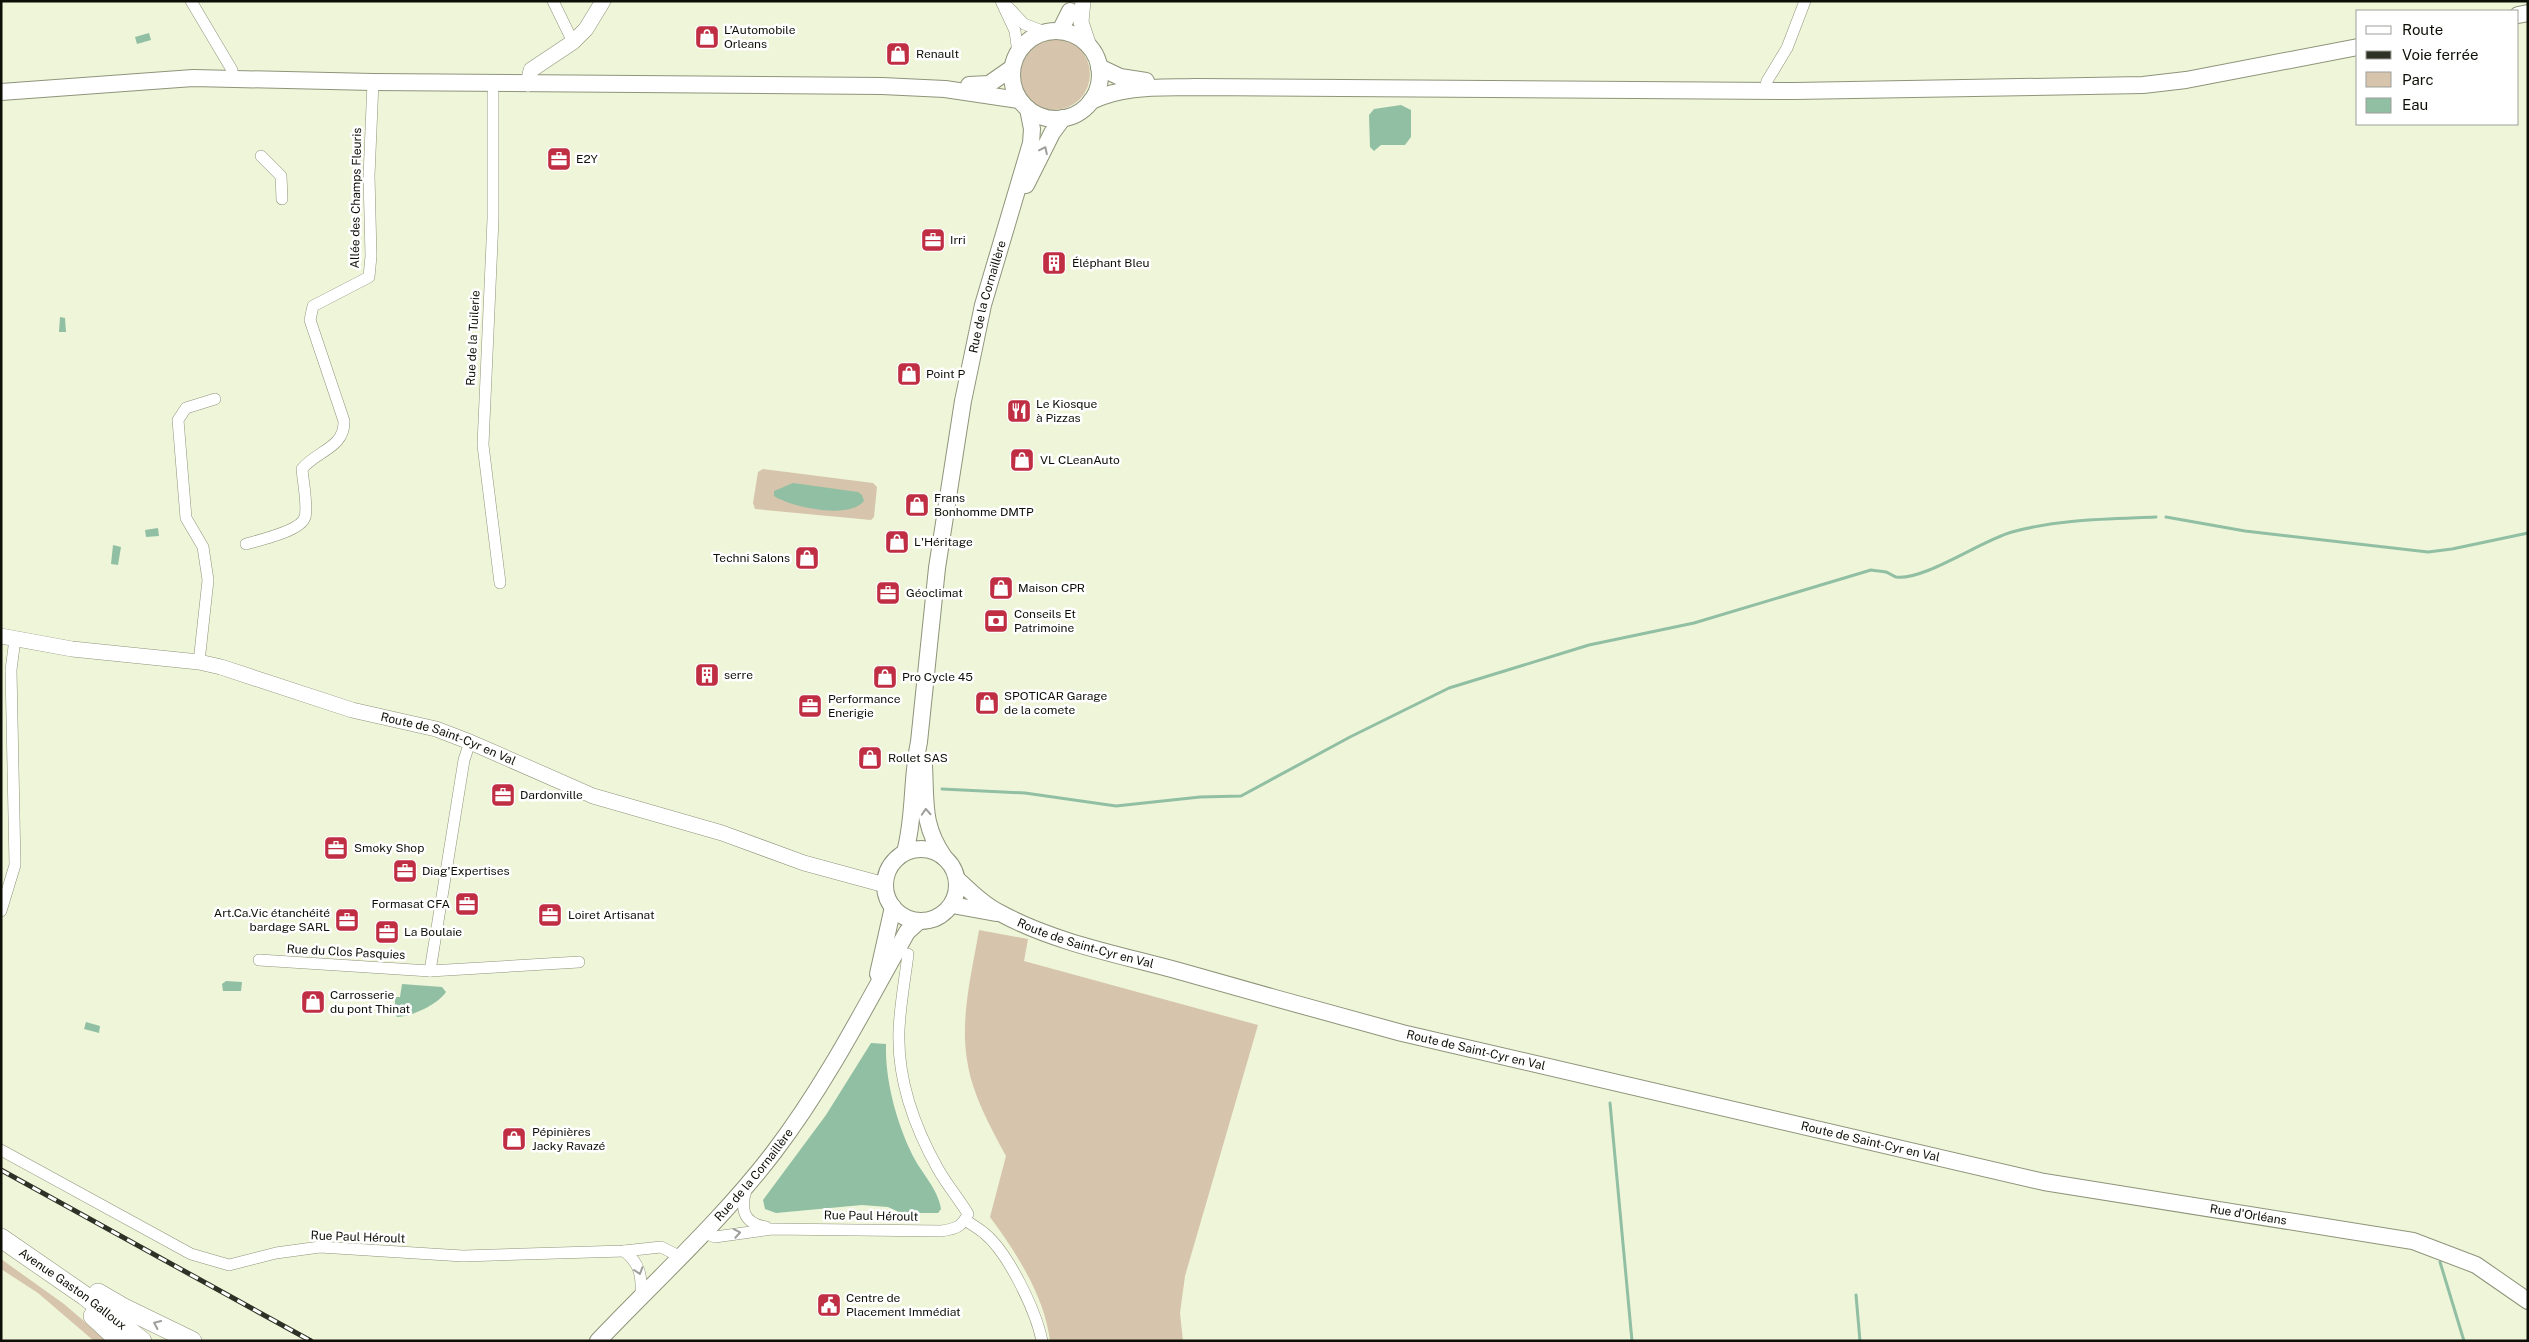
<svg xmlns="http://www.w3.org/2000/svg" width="2529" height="1342" font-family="'Public Sans',sans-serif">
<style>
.green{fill:#d6c5ac}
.water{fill:#91bfa3}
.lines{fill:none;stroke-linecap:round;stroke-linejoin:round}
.stream{stroke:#91bfa3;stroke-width:3}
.minor-casing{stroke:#8e947a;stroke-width:12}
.tertiary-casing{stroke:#8e947a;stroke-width:16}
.secondary-casing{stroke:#8e947a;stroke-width:18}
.primary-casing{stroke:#8e947a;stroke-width:20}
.minor{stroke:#fff;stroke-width:11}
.tertiary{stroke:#fff;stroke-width:15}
.secondary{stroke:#fff;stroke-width:16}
.primary{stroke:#fff;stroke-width:19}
.rail-casing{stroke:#2e3125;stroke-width:5}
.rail{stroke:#fff;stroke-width:3;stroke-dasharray:9;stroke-linecap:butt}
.oneway{stroke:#9e9f9b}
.labels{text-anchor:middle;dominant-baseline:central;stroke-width:5;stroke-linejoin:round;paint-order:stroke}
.poi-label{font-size:12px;fill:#0d0f06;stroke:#fff;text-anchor:start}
.street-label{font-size:12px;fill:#0d0f06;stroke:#fff}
</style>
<rect width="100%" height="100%" fill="#eff5d9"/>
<g class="green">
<circle cx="1054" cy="74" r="36"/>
<polygon points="763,469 873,483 877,487 874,517 871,520 755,509 753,503 758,472"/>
<path d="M979,930L1028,939L1024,961L1258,1025L1185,1276L1180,1313L1183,1341H1050C1045,1297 1016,1252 990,1217L1006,1156C990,1126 972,1094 967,1060C960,1017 972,972 979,930Z"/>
<polygon points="1,1259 64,1304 107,1341 94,1341 38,1293 1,1269"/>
</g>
<g class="water">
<polygon points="149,33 151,40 137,44 135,37"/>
<polygon points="1401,105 1411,110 1411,137 1405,145 1381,145 1374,151 1370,147 1369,115 1374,109"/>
<polygon points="60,317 65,318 66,332 59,332"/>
<path d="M793,483L858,492L862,495L864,501C849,520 791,507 774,496V491Z"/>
<polygon points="158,528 159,536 146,537 145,530"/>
<polygon points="113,545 121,547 118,565 111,564"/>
<polygon points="226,981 242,982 241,991 223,991 222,984"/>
<path d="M402,984L442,987L446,992C437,1005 413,1016 397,1017L395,1014V997H400Z"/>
<polygon points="86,1022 100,1026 99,1033 84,1029"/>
<path d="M871,1043L886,1044C885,1080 896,1120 911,1152C920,1172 938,1188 941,1209L938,1213H901L888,1207L862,1205L776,1213L765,1209L763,1200L826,1115Z"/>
</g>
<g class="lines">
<g class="stream">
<polyline points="2166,517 2245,531 2428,552 2452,549 2528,533"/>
<path d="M942,789L1025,793L1116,806L1200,797L1241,796L1350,737L1449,688L1589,645L1694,623L1871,570C1876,571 1881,571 1886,572C1889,573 1893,576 1896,577C1924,581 1982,540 2012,532C2059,519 2108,519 2156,517"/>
<polyline points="1610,1103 1632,1341"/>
<polyline points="2440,1262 2464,1341"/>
<polyline points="1856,1295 1860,1341"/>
</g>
<defs>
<g id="minor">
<polyline points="191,1 232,70 232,79"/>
<polyline points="553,1 573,42"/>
<polyline points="1001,1 1015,31 1018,53"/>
<polyline points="1008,7 1024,24 1045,32"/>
<polyline points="1765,90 1767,81 1787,48 1805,1"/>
<polyline points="493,93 493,219 483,445 500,583"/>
<polyline points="261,156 281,176 282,199"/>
<path d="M246,544C260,540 301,531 305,517C308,507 303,481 302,469C316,451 345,448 344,421L310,320L313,306L369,277L371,256L369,176L373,82"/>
<polyline points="199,662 208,580 203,547 186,518 178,420 186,408 215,399"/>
<polyline points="1,911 15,865 11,670 15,639"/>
<polyline points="259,960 430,971 579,962"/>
<polyline points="430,971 464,760 470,742"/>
<polyline points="1,1150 191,1254 229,1265 276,1253 320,1247 463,1256 624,1251 661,1247 679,1256"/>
<path d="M747,1187C740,1208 742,1223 766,1227"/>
<path d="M965,1220C971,1224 978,1228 984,1233C1008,1252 1036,1311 1042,1341"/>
<path d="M702,1232L715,1237L772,1229L941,1231C955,1229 962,1227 968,1214C959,1199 947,1185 938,1169C915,1128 897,1079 899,1030C900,1005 905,979 908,954"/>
<path d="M624,1251C640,1263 642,1276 641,1296"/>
</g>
<g id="tertiary">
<polyline points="1083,1 1081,22 1089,46"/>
<polyline points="528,84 531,70 573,42 586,29 603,1"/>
<path id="s1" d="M1,636L72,649L199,662L221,667L352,710L436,729L470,742L593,796L722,833L804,863L885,885"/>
</g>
<g id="secondary">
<polyline points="2518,15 2528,13"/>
<polyline points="1060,31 1070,11"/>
<circle cx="1056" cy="75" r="44"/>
<polyline points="1099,67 1120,77 1146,81"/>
<polyline points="969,85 989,84 1012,68"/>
<polyline points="1,92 193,78 373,82 882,86 945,89 1019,100"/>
<path d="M1091,101C1125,85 1159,88 1195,87L1794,91L2143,85L2186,80L2358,47"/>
<polyline points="1026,185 1052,133 1063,118"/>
<path d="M924,766C926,803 922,825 944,857"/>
<circle cx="921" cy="885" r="36"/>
<path id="s2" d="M905,852C915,816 911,779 919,742L937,568L963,401L983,305L1031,143L1032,129L1028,109"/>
<path id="s3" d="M957,879C971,892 985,906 1002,914C1056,943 1121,955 1179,971C1253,992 1328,1013 1402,1033L2044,1182L2413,1241L2476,1265L2528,1301"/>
<polyline points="952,905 996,913"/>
<polyline points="878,974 893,907"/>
<path id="s4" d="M598,1341C656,1280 723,1219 774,1152C826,1084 865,1007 907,932L919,921"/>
</g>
<g id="primary">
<path id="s5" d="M1,1238L85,1296L142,1341"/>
<polyline points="98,1293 122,1307 192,1341"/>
<polyline points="93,1316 120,1341"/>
</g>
</defs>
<use href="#minor" class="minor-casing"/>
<use href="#tertiary" class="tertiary-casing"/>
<use href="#secondary" class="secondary-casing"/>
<use href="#primary" class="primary-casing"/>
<use href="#minor" class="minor"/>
<use href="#tertiary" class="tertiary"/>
<use href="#secondary" class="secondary"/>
<use href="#primary" class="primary"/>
<defs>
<polyline id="rail" points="1,1170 311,1341"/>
</defs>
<use href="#rail" class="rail-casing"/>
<use href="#rail" class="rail"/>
</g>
<defs><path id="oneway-chevron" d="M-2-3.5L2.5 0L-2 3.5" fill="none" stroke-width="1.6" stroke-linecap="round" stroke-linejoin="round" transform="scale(1.25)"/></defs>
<g class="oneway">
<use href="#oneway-chevron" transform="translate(1044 150) rotate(-64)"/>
<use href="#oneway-chevron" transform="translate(926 812) rotate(-93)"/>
<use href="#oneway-chevron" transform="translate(737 1233) rotate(-10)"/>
<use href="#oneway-chevron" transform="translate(639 1271) rotate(72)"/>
<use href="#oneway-chevron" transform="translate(157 1324) rotate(-155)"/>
</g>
<defs>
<symbol id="shop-square" viewBox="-11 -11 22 22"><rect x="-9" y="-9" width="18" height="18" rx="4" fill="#bf2e43" stroke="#fff"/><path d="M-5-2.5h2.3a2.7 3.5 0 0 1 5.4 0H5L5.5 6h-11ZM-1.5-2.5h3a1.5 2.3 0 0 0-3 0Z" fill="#fff"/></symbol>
<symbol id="office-square" viewBox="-11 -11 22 22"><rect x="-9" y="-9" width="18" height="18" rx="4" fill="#bf2e43" stroke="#fff"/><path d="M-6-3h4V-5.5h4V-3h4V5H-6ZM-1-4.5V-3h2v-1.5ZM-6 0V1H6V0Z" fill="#fff"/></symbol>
<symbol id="building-square" viewBox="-11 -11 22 22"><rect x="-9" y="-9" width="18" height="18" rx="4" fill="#bf2e43" stroke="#fff"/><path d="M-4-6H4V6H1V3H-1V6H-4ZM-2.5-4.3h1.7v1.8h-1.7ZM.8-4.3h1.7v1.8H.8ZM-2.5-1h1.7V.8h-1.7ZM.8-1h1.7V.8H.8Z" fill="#fff"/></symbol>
<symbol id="restaurant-square" viewBox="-11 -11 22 22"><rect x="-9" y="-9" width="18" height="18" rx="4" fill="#bf2e43" stroke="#fff"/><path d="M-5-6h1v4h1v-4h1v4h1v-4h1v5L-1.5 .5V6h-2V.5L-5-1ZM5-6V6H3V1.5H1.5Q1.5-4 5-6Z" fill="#fff"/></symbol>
<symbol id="bank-square" viewBox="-11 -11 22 22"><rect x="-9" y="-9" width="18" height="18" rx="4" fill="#bf2e43" stroke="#fff"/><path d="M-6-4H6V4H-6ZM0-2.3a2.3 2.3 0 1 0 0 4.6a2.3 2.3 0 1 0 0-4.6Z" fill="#fff"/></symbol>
<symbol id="civic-square" viewBox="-11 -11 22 22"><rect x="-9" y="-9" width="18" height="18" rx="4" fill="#bf2e43" stroke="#fff"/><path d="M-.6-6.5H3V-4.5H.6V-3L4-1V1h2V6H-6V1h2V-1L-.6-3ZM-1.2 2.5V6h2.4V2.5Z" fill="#fff"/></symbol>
</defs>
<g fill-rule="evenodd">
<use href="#shop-square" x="693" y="23" width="28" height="28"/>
<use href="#shop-square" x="884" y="40" width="28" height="28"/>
<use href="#office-square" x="545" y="145" width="28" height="28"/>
<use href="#office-square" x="919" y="226" width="28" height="28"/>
<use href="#building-square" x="1040" y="249" width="28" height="28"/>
<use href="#shop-square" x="895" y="360" width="28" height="28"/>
<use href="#restaurant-square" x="1005" y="397" width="28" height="28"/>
<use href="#shop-square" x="1008" y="446" width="28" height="28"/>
<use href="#shop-square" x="903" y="491" width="28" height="28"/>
<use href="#shop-square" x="883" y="528" width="28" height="28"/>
<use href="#shop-square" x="793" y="544" width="28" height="28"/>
<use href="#shop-square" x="987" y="574" width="28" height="28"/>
<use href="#office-square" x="874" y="579" width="28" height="28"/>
<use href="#bank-square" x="982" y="607" width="28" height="28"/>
<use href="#building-square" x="693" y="661" width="28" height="28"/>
<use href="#shop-square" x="871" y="663" width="28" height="28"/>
<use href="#shop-square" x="973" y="689" width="28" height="28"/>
<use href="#office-square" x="796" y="692" width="28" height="28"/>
<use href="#shop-square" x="856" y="744" width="28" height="28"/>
<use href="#office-square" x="489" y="781" width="28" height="28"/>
<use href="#office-square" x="322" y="834" width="28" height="28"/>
<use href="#office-square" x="391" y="857" width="28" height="28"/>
<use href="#office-square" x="453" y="890" width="28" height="28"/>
<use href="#office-square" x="536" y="901" width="28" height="28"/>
<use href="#office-square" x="333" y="906" width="28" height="28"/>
<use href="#office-square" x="373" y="918" width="28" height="28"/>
<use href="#shop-square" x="299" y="988" width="28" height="28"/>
<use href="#shop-square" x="500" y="1125" width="28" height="28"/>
<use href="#civic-square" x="815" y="1291" width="28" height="28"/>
</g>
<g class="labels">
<g class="poi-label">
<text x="724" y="30">L’Automobile<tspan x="724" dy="14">Orleans</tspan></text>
<text x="916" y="54">Renault</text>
<text x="576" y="159">E2Y</text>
<text x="950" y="240">Irri</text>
<text x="1072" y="263">Éléphant Bleu</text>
<text x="926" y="374">Point P</text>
<text x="1036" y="404">Le Kiosque<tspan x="1036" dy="14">à Pizzas</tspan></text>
<text x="1040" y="460">VL CLeanAuto</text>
<text x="934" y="498">Frans<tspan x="934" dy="14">Bonhomme DMTP</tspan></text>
<text x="914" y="542">L'Héritage</text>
<text x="790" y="558" text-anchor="end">Techni Salons</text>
<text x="1018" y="588">Maison CPR</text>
<text x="906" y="593">Géoclimat</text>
<text x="1014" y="614">Conseils Et<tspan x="1014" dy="14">Patrimoine</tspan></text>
<text x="724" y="675">serre</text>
<text x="902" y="677">Pro Cycle 45</text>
<text x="1004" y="696">SPOTICAR Garage<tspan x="1004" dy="14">de la comete</tspan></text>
<text x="828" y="699">Performance<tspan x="828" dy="14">Enerigie</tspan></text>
<text x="888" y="758">Rollet SAS</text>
<text x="520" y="795">Dardonville</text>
<text x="354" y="848">Smoky Shop</text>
<text x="422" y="871">Diag'Expertises</text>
<text x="450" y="904" text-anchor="end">Formasat CFA</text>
<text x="330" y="913" text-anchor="end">Art.Ca.Vic étanchéité<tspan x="330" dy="14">bardage SARL</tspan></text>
<text x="568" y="915">Loiret Artisanat</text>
<text x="404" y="932">La Boulaie</text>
<text x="330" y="995">Carrosserie<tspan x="330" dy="14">du pont Thinat</tspan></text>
<text x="532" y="1132">Pépinières<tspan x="532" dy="14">Jacky Ravazé</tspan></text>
<text x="846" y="1298">Centre de<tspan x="846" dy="14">Placement Immédiat</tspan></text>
</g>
<g class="street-label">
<text transform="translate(356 198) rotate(-89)">Allée des Champs Fleuris</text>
<text stroke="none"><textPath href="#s2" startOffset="562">Rue de la Cornaillère</textPath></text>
<text transform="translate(473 338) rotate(-87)">Rue de la Tuilerie</text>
<text stroke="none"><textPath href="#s1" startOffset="461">Route de Saint-Cyr en Val</textPath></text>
<text stroke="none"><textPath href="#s3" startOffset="146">Route de Saint-Cyr en Val</textPath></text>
<text transform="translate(346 952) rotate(3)">Rue du Clos Pasquies</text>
<text stroke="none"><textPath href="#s3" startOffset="551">Route de Saint-Cyr en Val</textPath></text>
<text stroke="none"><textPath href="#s3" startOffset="956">Route de Saint-Cyr en Val</textPath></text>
<text stroke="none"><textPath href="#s4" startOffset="228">Rue de la Cornaillère</textPath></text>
<text stroke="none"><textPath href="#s3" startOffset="1341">Rue d'Orléans</textPath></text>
<text transform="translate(871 1216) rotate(1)">Rue Paul Héroult</text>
<text transform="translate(358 1237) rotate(2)">Rue Paul Héroult</text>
<text stroke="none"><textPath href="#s5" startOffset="88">Avenue Gaston Galloux</textPath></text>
</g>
</g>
<rect width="2529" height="1342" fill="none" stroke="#0d0f06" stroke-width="5"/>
<rect x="2356" y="10" width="162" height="115" fill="#ffffff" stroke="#9e9f9b"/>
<rect x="2366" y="26" width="25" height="8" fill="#ffffff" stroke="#9e9f9b"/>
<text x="2402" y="35" font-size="15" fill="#0d0f06">Route</text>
<rect x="2366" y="51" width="25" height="8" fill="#2e3125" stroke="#9e9f9b"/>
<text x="2402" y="60" font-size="15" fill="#0d0f06">Voie ferrée</text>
<rect x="2366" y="72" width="25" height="15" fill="#d6c5ac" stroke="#9e9f9b"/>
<text x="2402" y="85" font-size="15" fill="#0d0f06">Parc</text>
<rect x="2366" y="98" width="25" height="15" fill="#91bfa3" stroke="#9e9f9b"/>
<text x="2402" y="110" font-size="15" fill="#0d0f06">Eau</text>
</svg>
